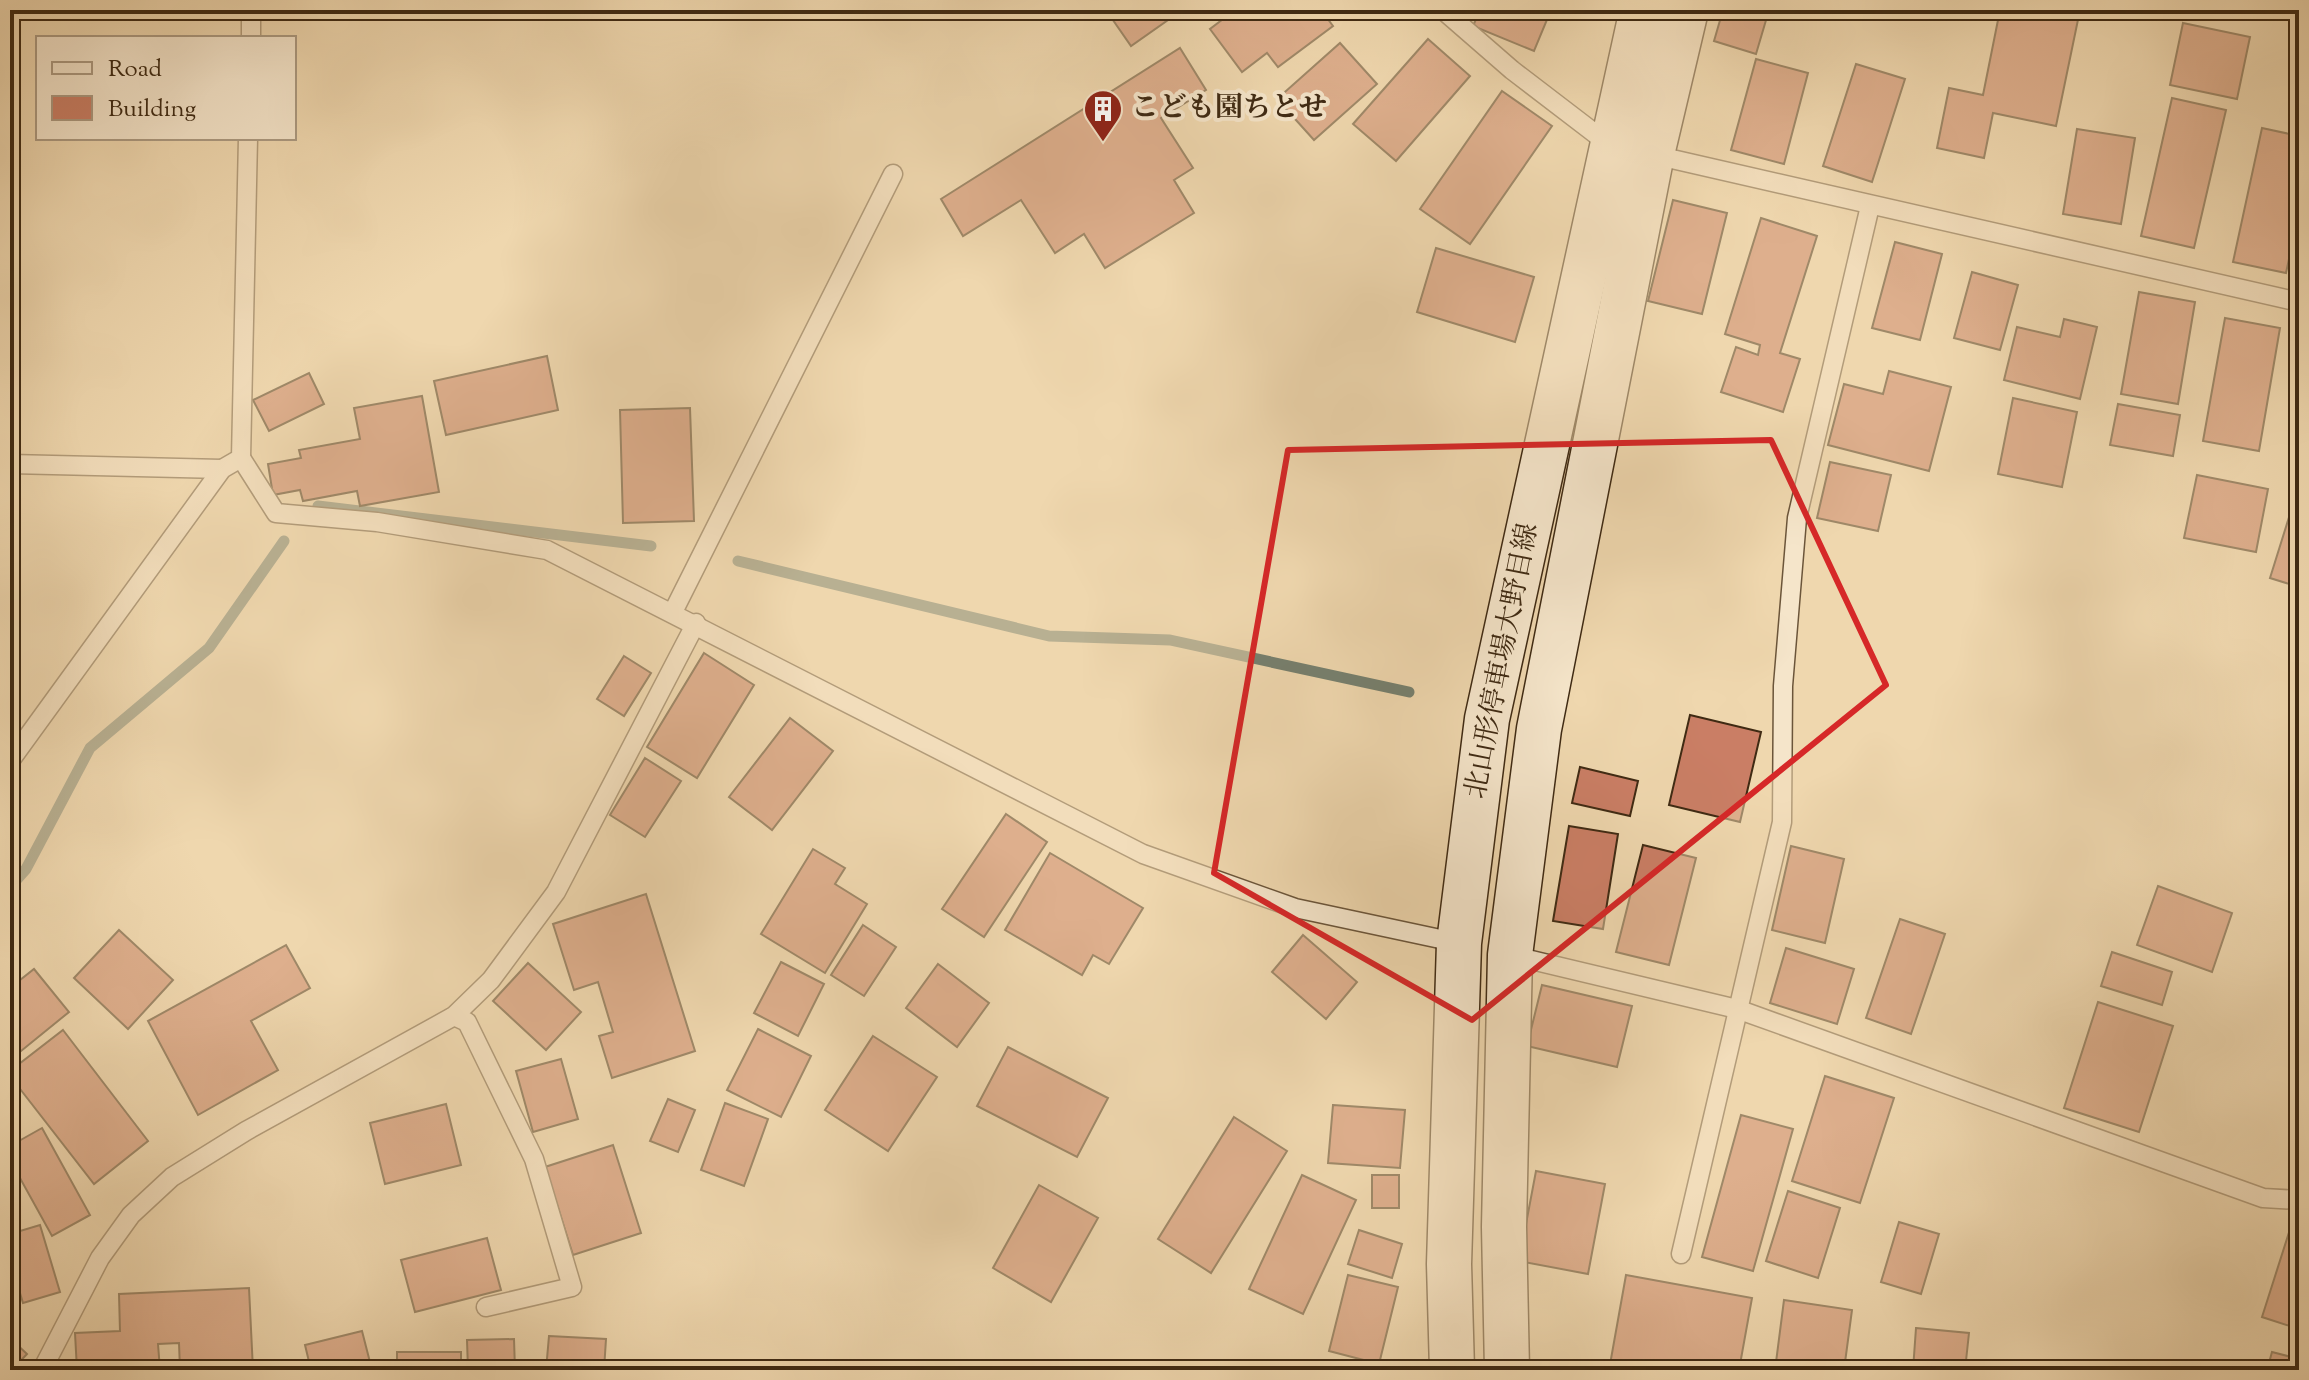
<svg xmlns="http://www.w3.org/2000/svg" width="2309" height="1380" font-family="'Sorts Mill Goudy','Noto Serif JP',serif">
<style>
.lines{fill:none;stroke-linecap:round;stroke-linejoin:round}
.stream{stroke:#76806f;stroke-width:11}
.building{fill:#ca7e65;stroke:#3f2a13;stroke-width:2}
.service-casing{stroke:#6b553a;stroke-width:21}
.secondary-casing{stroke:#3f2a13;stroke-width:47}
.service{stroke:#f5e5ca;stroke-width:18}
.secondary{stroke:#f5e5ca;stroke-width:44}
.marked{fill:none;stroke:#d62828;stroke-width:6;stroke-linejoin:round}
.labels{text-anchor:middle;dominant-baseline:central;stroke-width:8;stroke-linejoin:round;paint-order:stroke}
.poi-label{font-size:28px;font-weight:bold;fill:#3f2a13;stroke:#f5e5ca;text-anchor:start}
.street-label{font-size:28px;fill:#3f2a13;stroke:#f5e5ca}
</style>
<rect width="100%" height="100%" fill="#efd7ae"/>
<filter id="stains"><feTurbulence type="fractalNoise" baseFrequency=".0025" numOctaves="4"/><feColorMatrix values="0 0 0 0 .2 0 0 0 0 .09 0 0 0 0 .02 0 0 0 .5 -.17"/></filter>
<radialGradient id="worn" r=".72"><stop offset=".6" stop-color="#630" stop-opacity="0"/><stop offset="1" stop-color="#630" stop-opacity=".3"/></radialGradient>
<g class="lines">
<g class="stream">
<polyline points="318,506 651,546"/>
<polyline points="738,561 1049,636 1170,640 1409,692"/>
<polyline points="10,887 26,869 90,748 209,648 284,541"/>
</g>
</g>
<g class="building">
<polygon points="1106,10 1176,10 1178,13 1131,46"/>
<polygon points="1235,10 1321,10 1333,26 1278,67 1267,53 1242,72 1210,29"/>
<polygon points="1480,10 1551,10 1534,51 1473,26"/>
<polygon points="1723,10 1769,10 1756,54 1714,41"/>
<polygon points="2000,10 2080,10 2056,126 1993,113 1984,158 1937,148 1949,88 1983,95"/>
<polygon points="2183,23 2250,37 2237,99 2170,85"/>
<polygon points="1428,39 1470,76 1396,161 1353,124"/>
<polygon points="1340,43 1377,84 1314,140 1277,99"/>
<polygon points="1180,48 1206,90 1161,118 1193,168 1174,180 1194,213 1105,268 1084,234 1055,253 1021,200 963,236 941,199"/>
<polygon points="1756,59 1808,73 1784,164 1731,150"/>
<polygon points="1856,64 1905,79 1872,182 1823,166"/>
<polygon points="1502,91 1552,126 1470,244 1420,209"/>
<polygon points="2172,98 2226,110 2194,248 2141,236"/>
<polygon points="2262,128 2299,136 2299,212 2286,273 2233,262"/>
<polygon points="2077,129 2135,138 2121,224 2063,214"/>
<polygon points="1673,200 1727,213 1702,314 1648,301"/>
<polygon points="1761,218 1817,236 1780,353 1800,359 1783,412 1721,392 1736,347 1758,355 1760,345 1725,334"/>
<polygon points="1895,242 1942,254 1920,340 1872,328"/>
<polygon points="1436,248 1534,277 1515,342 1417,312"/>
<polygon points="1972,272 2018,285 2000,350 1954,338"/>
<polygon points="2139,292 2195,302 2178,404 2121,394"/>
<polygon points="2225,318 2280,328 2259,451 2203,441"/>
<polygon points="2064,319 2097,327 2080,399 2004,380 2017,327 2060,337"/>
<polygon points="547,356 558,410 446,435 434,381"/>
<polygon points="1889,371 1951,387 1929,471 1828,445 1844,384 1883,394"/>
<polygon points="309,373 324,404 269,431 253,400"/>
<polygon points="422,396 439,492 360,506 357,491 303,501 300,490 273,495 268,464 301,458 299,450 360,439 354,408"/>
<polygon points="2013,398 2077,412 2062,487 1998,474"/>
<polygon points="2118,404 2180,415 2173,456 2110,445"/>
<polygon points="690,408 694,521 623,523 620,410"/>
<polygon points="1830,462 1891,475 1878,531 1817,518"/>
<polygon points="2197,475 2268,489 2256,552 2184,538"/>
<polygon points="2295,498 2299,499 2299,587 2270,578"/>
<polygon points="704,653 754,685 697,778 647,747"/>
<polygon points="624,656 651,673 624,716 597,699"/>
<polygon points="1690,715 1761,732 1740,822 1669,805"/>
<polygon points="790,718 833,751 772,830 729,797"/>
<polygon points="645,758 681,781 645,837 610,815"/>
<polygon points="1580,767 1638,781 1630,816 1572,803"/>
<polygon points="1006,814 1047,842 984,937 942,909"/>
<polygon points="1569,826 1618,834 1603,929 1553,921"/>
<polygon points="1643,845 1696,858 1669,965 1616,952"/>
<polygon points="1791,846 1844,859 1825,943 1772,930"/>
<polygon points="813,849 845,868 835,884 867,904 825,973 761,934"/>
<polygon points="1050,853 1143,908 1109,964 1093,955 1082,975 1005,930"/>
<polygon points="2158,886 2232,913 2212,972 2137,945"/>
<polygon points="646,894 695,1051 612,1078 599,1036 613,1032 598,982 574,990 553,924"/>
<polygon points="1900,919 1945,934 1911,1034 1866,1018"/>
<polygon points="863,925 896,947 864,996 831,975"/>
<polygon points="119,930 173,980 128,1029 74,978"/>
<polygon points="1303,935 1357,982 1326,1019 1272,972"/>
<polygon points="286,945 310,988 251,1021 278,1070 198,1115 148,1021"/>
<polygon points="1786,948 1854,969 1837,1024 1770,1003"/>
<polygon points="2112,952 2172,972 2162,1005 2101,986"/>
<polygon points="781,962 824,984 798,1036 754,1013"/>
<polygon points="528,963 581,1012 546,1050 493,1001"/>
<polygon points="938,964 989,1003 957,1047 906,1008"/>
<polygon points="34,969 69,1012 10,1060 10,988"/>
<polygon points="1542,985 1632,1006 1617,1067 1527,1046"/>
<polygon points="2098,1002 2173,1026 2139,1132 2064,1108"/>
<polygon points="758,1029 811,1056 781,1117 727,1090"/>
<polygon points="63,1030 148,1141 94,1184 10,1076 10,1071"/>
<polygon points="873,1036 937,1077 888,1151 825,1110"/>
<polygon points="1008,1047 1108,1098 1077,1157 977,1106"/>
<polygon points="561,1059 578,1119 533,1132 516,1071"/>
<polygon points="1825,1076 1894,1098 1860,1203 1792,1181"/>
<polygon points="668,1099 695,1110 678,1152 650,1141"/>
<polygon points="725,1103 768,1119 744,1186 701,1170"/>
<polygon points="446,1104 461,1165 385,1184 370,1123"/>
<polygon points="1333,1105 1405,1110 1400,1168 1328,1163"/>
<polygon points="1741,1115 1793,1129 1753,1271 1702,1257"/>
<polygon points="1234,1117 1287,1151 1211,1273 1158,1239"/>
<polygon points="42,1128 90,1215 52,1236 10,1160 10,1146"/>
<polygon points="613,1145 641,1233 573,1255 545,1167"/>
<polygon points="1536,1171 1605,1184 1588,1274 1519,1261"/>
<polygon points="1302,1175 1356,1200 1303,1314 1249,1289"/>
<rect x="1372" y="1175" width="27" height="33"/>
<polygon points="1039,1185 1098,1218 1051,1302 993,1268"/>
<polygon points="1788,1191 1840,1208 1818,1278 1766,1261"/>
<polygon points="1899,1222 1939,1234 1921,1294 1881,1282"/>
<polygon points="2292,1223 2299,1225 2299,1329 2262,1317"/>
<polygon points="40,1225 60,1292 23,1303 10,1260 10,1234"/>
<polygon points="1359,1230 1402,1244 1392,1278 1348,1264"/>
<polygon points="487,1238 501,1290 415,1312 401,1260"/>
<polygon points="1348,1275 1398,1287 1379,1364 1329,1351"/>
<polygon points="1626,1275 1752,1298 1739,1370 1609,1370"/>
<polygon points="249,1288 253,1370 180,1370 179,1343 158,1344 160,1370 77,1370 75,1333 120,1331 119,1294"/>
<polygon points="1784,1300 1852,1310 1844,1370 1775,1370"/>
<polygon points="1916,1328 1969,1333 1965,1370 1913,1370"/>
<polygon points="362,1331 372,1370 311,1370 305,1345"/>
<polygon points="549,1336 606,1339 604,1370 546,1370"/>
<polygon points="10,1338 27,1354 12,1370 10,1370"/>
<polygon points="514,1339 515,1370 468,1370 467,1340"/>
<rect x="397" y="1352" width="64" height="18"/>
<polygon points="2272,1352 2299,1359 2299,1370 2267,1370"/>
</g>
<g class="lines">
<defs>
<g id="service">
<polyline points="1443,10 1512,70 1610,145"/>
<polyline points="251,38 251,10"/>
<polyline points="1650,154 2299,302"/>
<polyline points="241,458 276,513 377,522 547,550 1143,854 1295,908 1459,943"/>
<polyline points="10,464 222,469"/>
<polyline points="673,612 893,174"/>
<polyline points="10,761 222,469 241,458 248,138"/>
<polyline points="1510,955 1737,1009 2263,1198 2299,1200"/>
<polyline points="454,1016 467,1022 534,1159 572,1287 486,1307"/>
<polyline points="1681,1254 1782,822 1783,686 1797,518 1870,206"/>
<polyline points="42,1370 100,1258 131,1215 172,1177 246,1131 454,1016 491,980 556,892 696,623"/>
</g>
<g id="secondary">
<polyline points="1452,1370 1449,1264 1459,943 1487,719 1642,10"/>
<polyline points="1507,1370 1504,1227 1510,955 1539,729 1652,154 1686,10"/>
</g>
</defs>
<use href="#service" class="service-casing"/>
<use href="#secondary" class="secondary-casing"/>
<use href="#service" class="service"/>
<use href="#secondary" class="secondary"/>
</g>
<path d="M0 0H2309V1380H0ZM1771,440L1886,685L1472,1020L1214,873L1288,450Z" fill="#efd7ae" fill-opacity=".55" fill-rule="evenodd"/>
<path class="marked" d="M1771,440L1886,685L1472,1020L1214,873L1288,450Z"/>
<defs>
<symbol id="building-pin" viewBox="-11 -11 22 30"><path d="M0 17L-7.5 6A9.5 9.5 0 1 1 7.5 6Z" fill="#8f2418" stroke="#f5e5ca"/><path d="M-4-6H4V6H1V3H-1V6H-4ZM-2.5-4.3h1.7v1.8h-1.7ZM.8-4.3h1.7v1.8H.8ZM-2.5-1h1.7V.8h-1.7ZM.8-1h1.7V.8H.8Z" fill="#fff"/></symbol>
</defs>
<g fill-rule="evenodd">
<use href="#building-pin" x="1081" y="87" width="44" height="60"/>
</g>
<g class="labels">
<g class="poi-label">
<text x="1131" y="109">こども園ちとせ</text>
</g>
<g class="street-label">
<text transform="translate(1503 661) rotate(-79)">北山形停車場大野目線</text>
</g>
</g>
<rect width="2309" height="1380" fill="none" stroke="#efd7ae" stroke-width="40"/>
<rect x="12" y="12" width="2285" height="1356" fill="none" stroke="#3f2a13" stroke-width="4"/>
<rect x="20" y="20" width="2269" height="1340" fill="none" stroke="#3f2a13" stroke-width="2"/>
<rect x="36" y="36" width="260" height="104" fill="#f5e5ca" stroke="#ac9a81" stroke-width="2"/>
<rect x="52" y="62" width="40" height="12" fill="#f5e5ca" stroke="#ac9a81" stroke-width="2"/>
<text x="108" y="76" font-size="24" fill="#3f2a13">Road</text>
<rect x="52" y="96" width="40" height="24" fill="#ca7e65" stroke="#ac9a81" stroke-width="2"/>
<text x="108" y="116" font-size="24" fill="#3f2a13">Building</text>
<rect width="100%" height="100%" filter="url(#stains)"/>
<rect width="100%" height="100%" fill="url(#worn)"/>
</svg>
